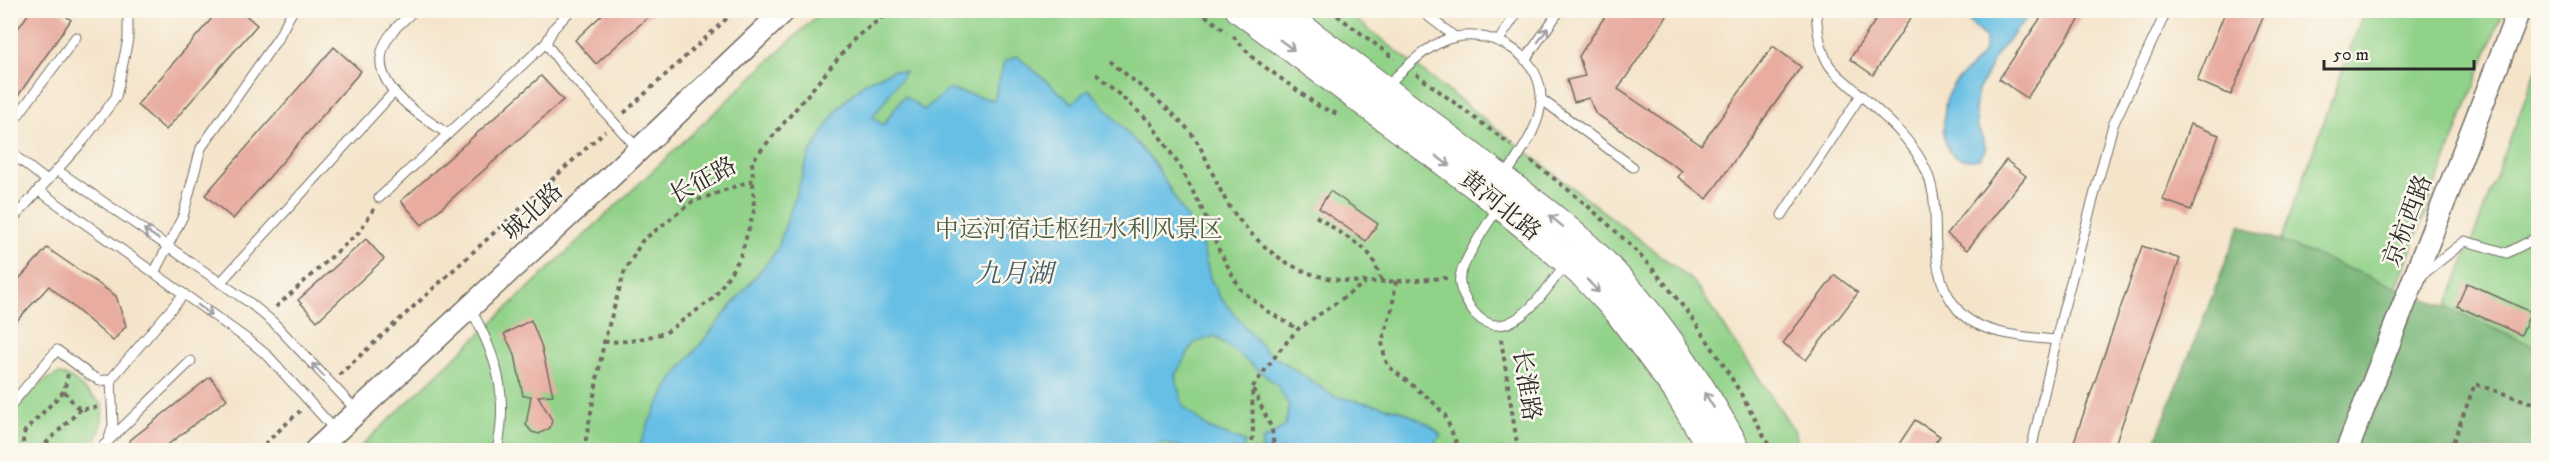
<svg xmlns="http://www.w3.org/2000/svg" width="2549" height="461" font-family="'IM FELL DW Pica','Noto Serif SC',serif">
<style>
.green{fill:#91d289;stroke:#5e7e5a;stroke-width:1.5}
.forest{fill:#74b475;stroke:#507050;stroke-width:1.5}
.water{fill:#67bfe5;stroke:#497588;stroke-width:1.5}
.building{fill:#e8aca0}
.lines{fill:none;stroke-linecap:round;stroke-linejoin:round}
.service-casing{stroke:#716c63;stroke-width:11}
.tertiary-casing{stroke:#716c63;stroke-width:25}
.secondary-casing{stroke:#716c63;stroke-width:28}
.path{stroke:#716c63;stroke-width:4;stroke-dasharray:4.5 4.5;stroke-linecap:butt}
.service{stroke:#fff;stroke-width:9}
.tertiary{stroke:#fff;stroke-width:22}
.secondary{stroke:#fff;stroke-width:26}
.oneway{stroke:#a0a0a0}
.labels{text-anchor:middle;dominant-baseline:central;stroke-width:5;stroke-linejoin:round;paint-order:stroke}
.street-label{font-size:24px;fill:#2b2b2b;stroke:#fbf7ec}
.park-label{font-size:24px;fill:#4a5d47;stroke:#fbf7ec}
.water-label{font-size:26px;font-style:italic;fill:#3d5763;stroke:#fbf7ec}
</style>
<rect width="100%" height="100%" fill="#fbf7ec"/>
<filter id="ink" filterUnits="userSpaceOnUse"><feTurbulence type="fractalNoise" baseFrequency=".0167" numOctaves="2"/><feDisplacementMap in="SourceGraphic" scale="12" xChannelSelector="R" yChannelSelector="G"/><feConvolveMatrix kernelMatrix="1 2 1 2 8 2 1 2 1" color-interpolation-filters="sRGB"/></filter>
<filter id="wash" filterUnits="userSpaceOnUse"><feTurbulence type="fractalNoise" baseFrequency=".008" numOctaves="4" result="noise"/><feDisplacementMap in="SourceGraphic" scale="24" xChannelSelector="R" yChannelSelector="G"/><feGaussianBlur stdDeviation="1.35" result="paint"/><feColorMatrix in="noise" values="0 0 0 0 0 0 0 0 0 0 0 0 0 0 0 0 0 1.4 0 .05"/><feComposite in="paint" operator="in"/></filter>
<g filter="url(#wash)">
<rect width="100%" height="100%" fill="#f4e4ca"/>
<g class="green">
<polygon points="823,10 1345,11 1694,282 1794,430 1800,450 357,450"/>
<polygon points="2364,11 2503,11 2334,450 2205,450"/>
<polygon points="2538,65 2538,450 2393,450 2395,445"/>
<path d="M60,374C77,377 86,395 102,403C104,422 100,435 90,450H11C10,441 8,425 12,417C19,402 43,377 60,374Z"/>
</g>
<polygon class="forest" points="2240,225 2450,309 2538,348 2538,450 2152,450"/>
<g class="water">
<path d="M1968,11H2020L2027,18L1997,53L1978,91L1975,109L1977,125L1986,148L1980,159C1947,165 1942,144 1944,117C1945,108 1945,98 1950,90C1961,70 1985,64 1986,39C1979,30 1965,23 1968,11Z"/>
<polygon points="1017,56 1072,103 1089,89 1155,164 1202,244 1210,278 1220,297 1266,351 1334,396 1400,410 1428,424 1441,435 1429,450 1261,450 1263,440 1285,426 1289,406 1277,385 1215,336 1194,343 1175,375 1183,406 1208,428 1245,442 1243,450 1198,450 1160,443 1145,450 638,450 650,420 673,378 777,250 809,155 838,108 865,82 894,70 905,72 873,117 883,125 904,96 924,110 948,89 994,100 1004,62"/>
</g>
<g id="blocks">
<g class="building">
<polygon points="31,10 58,10 71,20 10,107 10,40"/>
<polygon points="219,10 240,10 257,25 166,130 137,105"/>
<polygon points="607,10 656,10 596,64 575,40"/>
<polygon points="1609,10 1671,10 1618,89 1701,145 1773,46 1801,67 1707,199 1678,177 1682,171 1595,113 1589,98 1574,102 1567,80 1585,76 1579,56"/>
<polygon points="1882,10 1916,10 1873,75 1850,59"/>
<polygon points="2046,10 2086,10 2027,98 1999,79"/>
<polygon points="2226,10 2266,10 2231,95 2197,81"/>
<polygon points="334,47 361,71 233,219 205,195"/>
<polygon points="541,76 563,100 422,225 401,201"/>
<polygon points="2190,124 2219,135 2191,210 2163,200"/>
<polygon points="2006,160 2026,176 1967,250 1947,234"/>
<polygon points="1330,191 1378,224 1366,241 1319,208"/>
<polygon points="366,239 384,259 317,321 298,300"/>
<polygon points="2142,246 2180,259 2113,450 2071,450"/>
<polygon points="47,248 116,296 126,326 113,341 49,286 10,328 10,289"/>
<polygon points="1835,275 1858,293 1806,360 1783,343"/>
<polygon points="2467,283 2531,312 2521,335 2457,306"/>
<polygon points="531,320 541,345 553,395 538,396 552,420 550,428 539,434 532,432 526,425 531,396 523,396 515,355 504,334"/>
<polygon points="210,377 227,399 161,450 136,450 129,441"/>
<polygon points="1915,420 1940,436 1930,450 1895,450"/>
</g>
</g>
</g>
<g filter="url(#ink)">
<use href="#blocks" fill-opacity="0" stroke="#716c63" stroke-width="1.5"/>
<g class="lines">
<defs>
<g id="service">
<path d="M414,10C408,17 400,23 394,30C354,76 415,112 448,134"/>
<polyline points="571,10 554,28 546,43 561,64 639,150"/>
<polyline points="1420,10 1455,37"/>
<path d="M1816,10C1817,28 1819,47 1828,63C1833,73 1846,81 1854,89C1878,111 1906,133 1922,162C1950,212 1918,261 1958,310C1979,335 2027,337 2056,340"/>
<polyline points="1499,40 1519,10"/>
<polyline points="1525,60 1560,10"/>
<path d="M1385,87C1405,69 1428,42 1456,37C1495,30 1542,56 1541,100C1540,129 1519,154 1504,178"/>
<polyline points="1541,99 1633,167"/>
<polyline points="10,126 76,37"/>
<polyline points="10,152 47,181"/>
<polyline points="57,170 250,303 274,323 358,412"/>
<polyline points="38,190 251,342 269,357 336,431"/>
<polyline points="379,198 546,43"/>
<path d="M1499,207C1488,222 1465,258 1460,276C1458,286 1466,301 1472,310C1505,354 1547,290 1565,264"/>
<polyline points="1782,215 1861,95"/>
<polyline points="10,222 83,141 116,97 128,39 128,10"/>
<polyline points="154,273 183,216 201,148 278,38 293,10"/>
<polyline points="2421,276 2465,241 2507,253 2538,237"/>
<polyline points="220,283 393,93"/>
<path d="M470,308C497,356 509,396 497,450"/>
<polyline points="10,406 57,350 90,375 101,381 111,379 184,294"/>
<polyline points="109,439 113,425 111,379"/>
<polyline points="99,450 191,361"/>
<polyline points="2031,450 2062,315 2113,125 2167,10"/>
</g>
<g id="tertiary">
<polyline points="316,450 606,181 785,10"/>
<polyline points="2347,450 2519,10"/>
</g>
<g id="secondary">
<polyline points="1239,10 1490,197 1584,276 1617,311 1676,390 1712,450"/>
<path d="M1279,10C1348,61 1416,112 1483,164C1529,198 1578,233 1616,275C1665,327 1704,388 1738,450"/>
</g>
</defs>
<use href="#service" class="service-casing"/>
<use href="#tertiary" class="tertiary-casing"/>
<use href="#secondary" class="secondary-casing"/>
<g class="path">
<polyline points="1198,10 1227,32"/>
<polyline points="1330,10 1395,59"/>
<polyline points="1233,36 1254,59 1320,107 1340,115"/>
<path d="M1110,61C1133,81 1177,113 1194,137C1210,161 1218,194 1237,217C1299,296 1358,283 1447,278"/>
<polyline points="1096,74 1150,122 1179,165 1204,213 1219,250 1240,289 1267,311 1298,329"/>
<polyline points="1416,74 1511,145"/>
<polyline points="624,113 736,10"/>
<path d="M1531,161C1559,182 1587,204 1612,228C1675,284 1735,376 1771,450"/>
<polyline points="1316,216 1363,248 1372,257 1382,282"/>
<polyline points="1396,281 1392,309 1382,342 1385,359 1389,367 1431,400 1445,415 1459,450"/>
<polyline points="276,307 359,232 374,209"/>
<polyline points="1501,339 1518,450"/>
<polyline points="604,342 631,341 665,333 714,298 740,258 754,211 753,180"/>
<polyline points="68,374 64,391 77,407 84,409 100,407"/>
<polyline points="339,375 605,131"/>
<polyline points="1253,389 1272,429 1274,450"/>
<path d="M29,450C22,445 22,439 25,431L64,391"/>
<polyline points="39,450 81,409"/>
<polyline points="258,450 300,411"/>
<polyline points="584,450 604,342 624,273 642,241 692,202 753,180 752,161 856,37 892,10"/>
<polyline points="1156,450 1162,447 1180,450"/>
<polyline points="1251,450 1253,433 1252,388 1279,351 1298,329 1365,283"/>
<polyline points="2450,450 2475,384 2538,405"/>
</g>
<use href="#service" class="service"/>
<use href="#tertiary" class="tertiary"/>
<use href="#secondary" class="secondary"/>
</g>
<defs><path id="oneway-shaft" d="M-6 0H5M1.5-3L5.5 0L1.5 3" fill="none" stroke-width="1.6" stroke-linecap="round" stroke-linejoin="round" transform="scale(1.5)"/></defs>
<g class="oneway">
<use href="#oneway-shaft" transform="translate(1543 35) rotate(-55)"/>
<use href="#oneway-shaft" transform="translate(1287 45) rotate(36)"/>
<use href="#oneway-shaft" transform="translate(1443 161) rotate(37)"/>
<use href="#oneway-shaft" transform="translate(1556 221) rotate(-141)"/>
<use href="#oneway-shaft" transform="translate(151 234) rotate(-146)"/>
<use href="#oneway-shaft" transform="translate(1593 286) rotate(47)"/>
<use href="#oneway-shaft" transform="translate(205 310) rotate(36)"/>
<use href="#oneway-shaft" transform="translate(318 370) rotate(-133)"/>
<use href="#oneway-shaft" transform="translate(1709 400) rotate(-122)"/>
</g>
</g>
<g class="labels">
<g class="street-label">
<text transform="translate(703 181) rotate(-28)">长征路</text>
<text transform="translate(1500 206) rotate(39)">黄河北路</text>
<text transform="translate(533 212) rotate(-43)">城北路</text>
<text transform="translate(2408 221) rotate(-69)">京杭西路</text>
<text transform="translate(1526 385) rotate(81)">长淮路</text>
</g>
<g class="park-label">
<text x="1079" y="230">中运河宿迁枢纽水利风景区</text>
</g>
<g class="water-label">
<text x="1014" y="274">九月湖</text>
</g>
</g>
<rect width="2549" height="461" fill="none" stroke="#fbf7ec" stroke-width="36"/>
<path d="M2324 60v9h150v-9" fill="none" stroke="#2b2b2b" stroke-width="3"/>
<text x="2333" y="60" font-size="18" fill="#2b2b2b" stroke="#fbf7ec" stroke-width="4.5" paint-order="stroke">50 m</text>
</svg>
